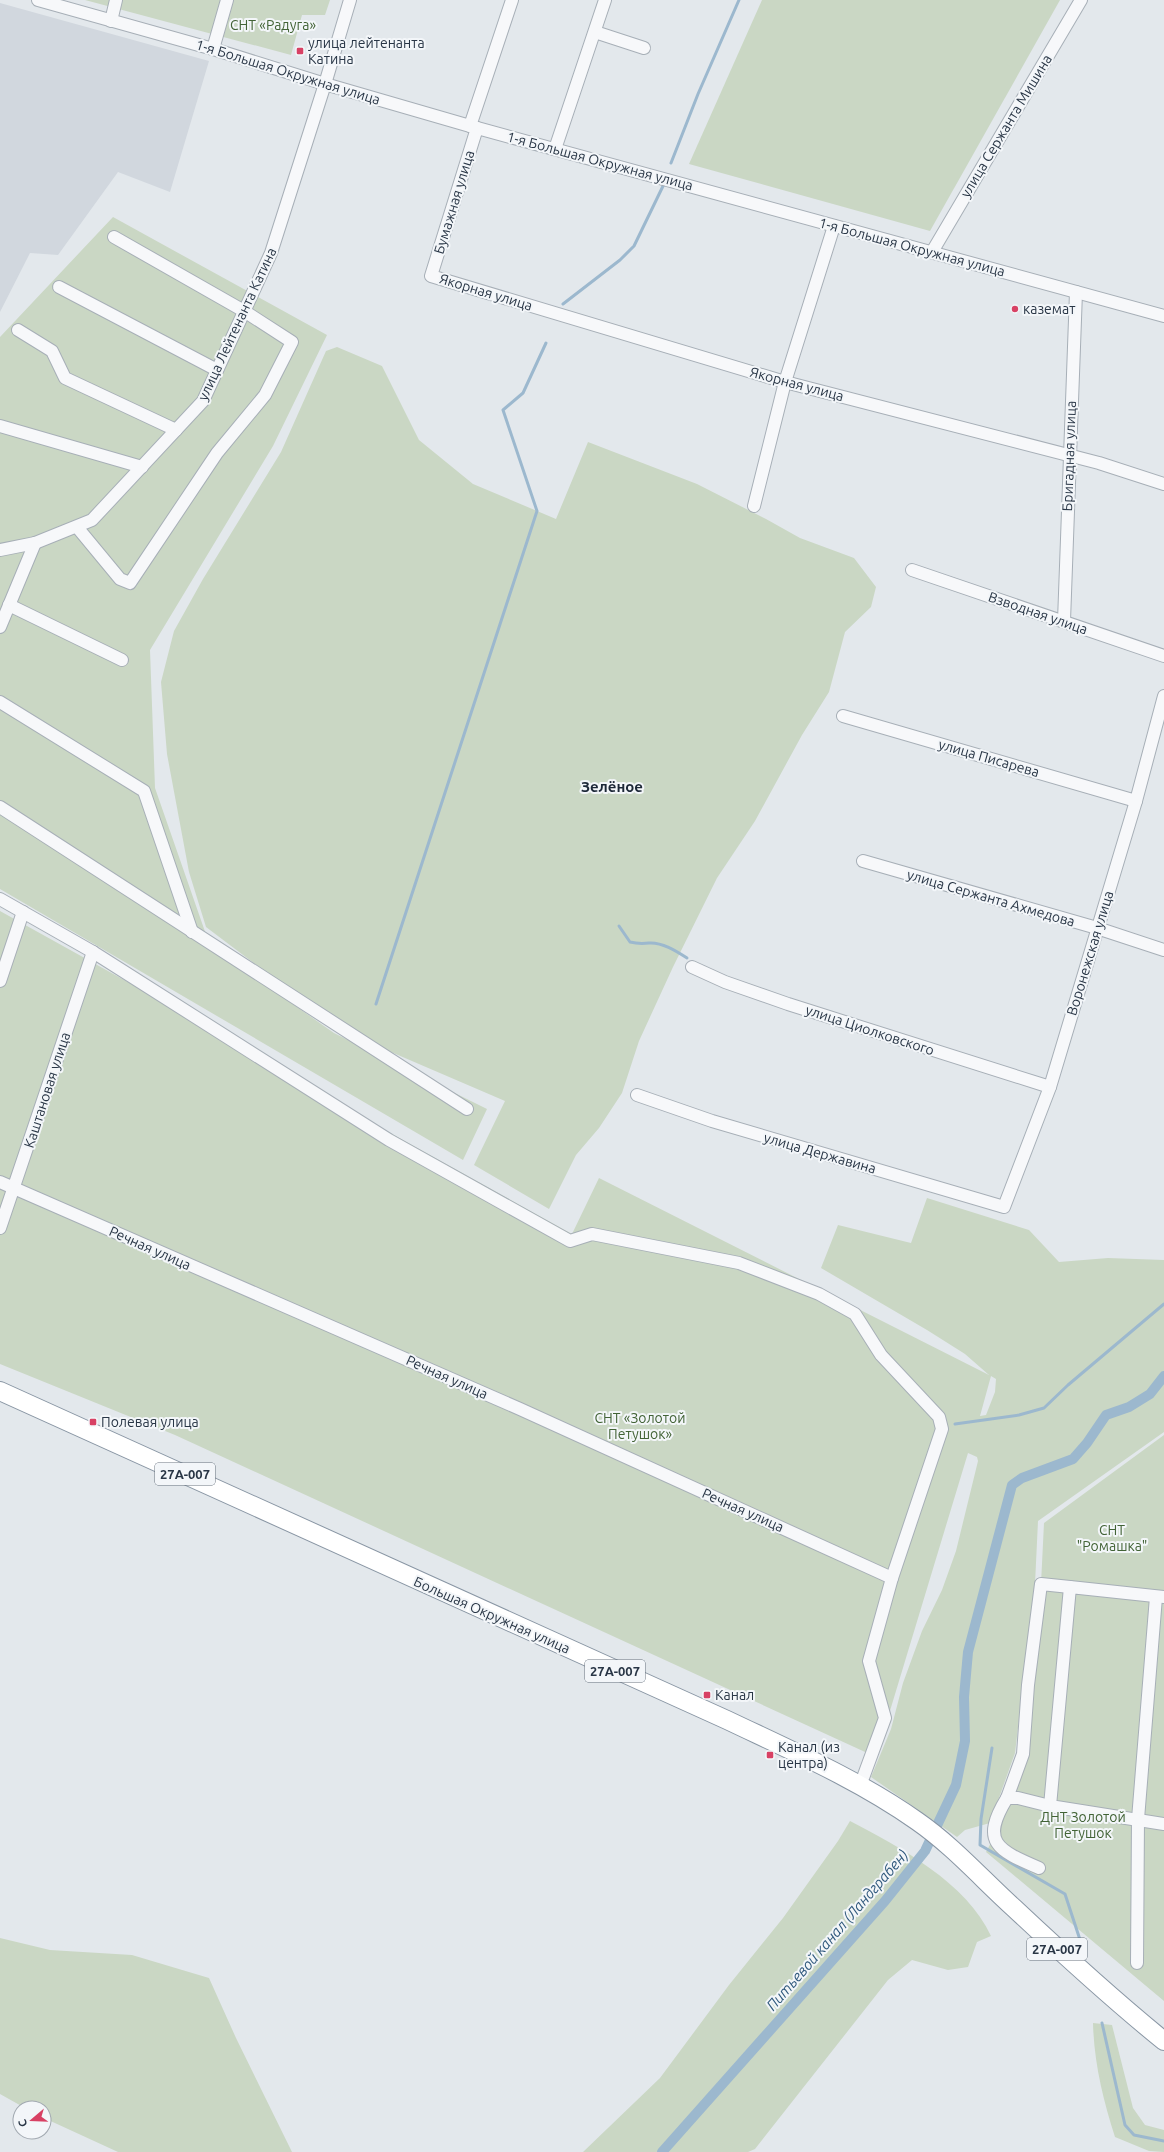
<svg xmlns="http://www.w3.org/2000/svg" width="1164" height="2152" font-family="Ubuntu,sans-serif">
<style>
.built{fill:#d1d7de}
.green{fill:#cad7c4;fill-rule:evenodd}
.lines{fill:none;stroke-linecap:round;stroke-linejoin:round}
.stream{stroke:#9cb8ce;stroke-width:3}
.canal{stroke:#9cb8ce;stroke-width:10}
.minor-casing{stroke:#a7afb7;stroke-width:14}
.highway-casing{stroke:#8996a4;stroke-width:20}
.minor{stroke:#f7f8fa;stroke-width:12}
.highway{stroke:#fff;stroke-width:18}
.poi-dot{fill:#d84164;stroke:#f3f6f9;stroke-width:1.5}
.labels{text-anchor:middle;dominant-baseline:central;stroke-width:4;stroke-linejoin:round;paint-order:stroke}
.shield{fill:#f3f6f9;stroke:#66707c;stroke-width:1}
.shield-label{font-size:13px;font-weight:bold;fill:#293646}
.park-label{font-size:14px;fill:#426336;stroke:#f3f6f9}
.poi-label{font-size:14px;fill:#293646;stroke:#f3f6f9;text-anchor:start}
.street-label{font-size:14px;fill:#293646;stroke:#f3f6f9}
.neighbourhood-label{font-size:15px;font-weight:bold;fill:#1c2737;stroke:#f3f6f9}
.water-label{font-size:15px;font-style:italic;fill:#30597d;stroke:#f3f6f9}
</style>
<rect width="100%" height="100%" fill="#e3e8ec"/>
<polygon class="built" points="0,3 209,61 170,192 118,172 58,255 30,253 0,312"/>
<g class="green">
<polygon points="85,0 330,0 325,15 302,15 291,55"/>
<polygon points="762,0 1060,0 930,231 689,164"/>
<polygon points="113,217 327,335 273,446 150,650 155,788 210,946 334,1033 487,1109 463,1160 0,889 0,337"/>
<polygon points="337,347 382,366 419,440 473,484 556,519 588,442 697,484 766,519 800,538 854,558 876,587 871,607 845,632 829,692 802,735 755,821 717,878 673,967 639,1041 622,1093 599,1128 576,1155 549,1209 474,1165 505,1101 391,1052 346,1028 287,988 206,927 189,872 167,754 161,682 174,631 203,579 281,452 326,351"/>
<path d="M0,911L225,1036L288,1076L572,1234L599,1178L989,1375L965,1354L927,1330L821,1268L838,1225L911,1243L927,1198L1029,1230L1059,1262L1108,1258L1164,1260V1432L1038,1521L1035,1584L1015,1753L990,1823L965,1830L957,1837L871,1777L891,1729L903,1683L922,1631L942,1590L956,1551L978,1461L977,1457L968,1453L876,1757L175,1435L0,1364ZM991,1376L996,1379L995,1392L986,1415L980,1416Z"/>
<polygon points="1164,1435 1164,2001 986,1852 994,1837 1020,1754 1041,1584 1044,1523"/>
<path d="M850,1821C900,1847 967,1883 991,1936L977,1942L968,1967L948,1970L912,1960L888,1980L755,2149L748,2152H583L660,2078L729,1985L783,1918L838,1841Z"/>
<polygon points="0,1938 50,1950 132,1955 209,1978 236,2038 292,2152 118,2152 44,2118 44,2108 25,2108 0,2094"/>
<path d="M1093,2023L1112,2025L1133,2108L1145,2125L1164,2130V2152L1149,2151L1115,2137C1103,2099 1094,2063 1093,2023Z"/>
</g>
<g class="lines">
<g class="stream">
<polyline points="671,163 698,94 739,0"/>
<polyline points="563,304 620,260 634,246 664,184"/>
<path d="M619,926L630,942C638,944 641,944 649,943C662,942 676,951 687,958"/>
<polyline points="376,1004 537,511 503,410 523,393 546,343"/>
<polyline points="955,1424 1019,1415 1044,1408 1068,1385 1164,1304"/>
<polyline points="992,1748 981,1819 980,1845 1065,1894 1085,1955"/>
<polyline points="1102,2023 1125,2125 1134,2135 1164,2141"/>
</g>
<polyline class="canal" points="662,2152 885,1901 925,1851 956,1785 965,1741 964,1697 968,1652 1012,1485 1022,1478 1073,1459 1087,1443 1106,1415 1129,1407 1150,1394 1164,1376"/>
<defs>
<g id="minor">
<polyline points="38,0 213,49 325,84 470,126 1164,316"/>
<polyline points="111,21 116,0"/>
<polyline points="595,32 644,48"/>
<polyline points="213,49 227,0"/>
<polyline points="470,126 512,0"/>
<polyline points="477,128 431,276 785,382 1099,463 1164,484"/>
<polyline points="555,149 605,0"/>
<polyline points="932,252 1081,0"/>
<polyline points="59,287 217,370"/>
<polyline points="18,330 52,351 65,378 176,430"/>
<polyline points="0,426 142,467"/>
<polyline points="754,506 785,382 834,226"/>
<polyline points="77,527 120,579 130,583 217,453 265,395 292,342 244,311 114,237"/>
<polyline points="0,550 35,543 92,520 203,401 271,253 325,84 350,0"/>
<polyline points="912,570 1164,656"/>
<polyline points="9,605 122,660"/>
<polyline points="1064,621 1076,292"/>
<polyline points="0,627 35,543"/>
<polyline points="0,702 144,791 192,932"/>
<polyline points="843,716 1136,801"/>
<polyline points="0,807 467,1109"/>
<polyline points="863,861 1097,928 1164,950"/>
<polyline points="0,899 93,952 389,1140 570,1241 592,1234 739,1263 819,1294 855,1314 881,1355 939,1417 942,1429 892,1578 869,1661 885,1718 860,1786"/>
<polyline points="692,967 725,982 788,1004 1050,1087"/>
<polyline points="0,981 23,912"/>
<polyline points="637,1095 712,1121 1004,1207 1050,1087 1136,801 1164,696"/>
<polyline points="0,1182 520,1409 892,1578"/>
<polyline points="0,1228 93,952"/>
<polyline points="1164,1597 1070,1587 1050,1806 1164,1824"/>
<polyline points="1007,1798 1023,1754 1028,1685 1041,1584 1070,1587"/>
<path d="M1039,1868C997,1850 980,1842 1007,1798H1018L1050,1806"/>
<polyline points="1137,1963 1138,1819 1156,1597"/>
</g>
<path id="highway" d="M0,1391L727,1720C792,1751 859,1780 917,1821C953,1846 982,1879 1014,1908C1063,1954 1112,1999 1164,2041"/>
</defs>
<use href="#minor" class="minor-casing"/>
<use href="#highway" class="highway-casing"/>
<use href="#minor" class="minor"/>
<use href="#highway" class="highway"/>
</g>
<g class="poi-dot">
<rect x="296" y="47" width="8" height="8" rx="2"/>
<circle cx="1015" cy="309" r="4"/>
<rect x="89" y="1418" width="8" height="8" rx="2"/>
<rect x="703" y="1691" width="8" height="8" rx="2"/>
<rect x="766" y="1751" width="8" height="8" rx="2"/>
</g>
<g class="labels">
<g class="shield">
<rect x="155" y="1463" width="60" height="22" rx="3"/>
<rect x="585" y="1660" width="60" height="22" rx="3"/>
<rect x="1027" y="1938" width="60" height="22" rx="3"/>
</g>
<g class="shield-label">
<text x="185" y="1474">27А-007</text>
<text x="615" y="1671">27А-007</text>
<text x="1057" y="1949">27А-007</text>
</g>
<g class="park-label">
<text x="273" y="25">СНТ «Радуга»</text>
<text x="640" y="1418">СНТ «Золотой<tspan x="640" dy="16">Петушок»</tspan></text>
<text x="1112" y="1530">СНТ<tspan x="1112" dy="16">"Ромашка"</tspan></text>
<text x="1083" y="1817">ДНТ Золотой<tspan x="1083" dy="16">Петушок</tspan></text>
</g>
<g class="poi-label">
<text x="308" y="43">улица лейтенанта<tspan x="308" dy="16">Катина</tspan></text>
<text x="1023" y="309">каземат</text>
<text x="101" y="1422">Полевая улица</text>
<text x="715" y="1695">Канал</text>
<text x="778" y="1747">Канал (из<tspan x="778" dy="16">центра)</tspan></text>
</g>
<g class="street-label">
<text transform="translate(288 72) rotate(17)">1-я Большая Окружная улица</text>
<text transform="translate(1006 126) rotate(-59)">улица Сержанта Мишина</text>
<text transform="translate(600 161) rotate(15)">1-я Большая Окружная улица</text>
<text transform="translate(454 202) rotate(-73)">Бумажная улица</text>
<text transform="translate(912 247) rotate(15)">1-я Большая Окружная улица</text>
<text transform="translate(486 292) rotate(17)">Якорная улица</text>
<text transform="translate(237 324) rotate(-65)">улица Лейтенанта Катина</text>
<text transform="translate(797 384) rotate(15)">Якорная улица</text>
<text transform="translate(1069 456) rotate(-88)">Бригадная улица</text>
<text transform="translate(1038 613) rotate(19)">Взводная улица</text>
<text transform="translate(989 758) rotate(16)">улица Писарева</text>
<text transform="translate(991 898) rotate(16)">улица Сержанта Ахмедова</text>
<text transform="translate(1090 953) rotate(-73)">Воронежская улица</text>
<text transform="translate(870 1030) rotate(18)">улица Циолковского</text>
<text transform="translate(47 1090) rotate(-72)">Каштановая улица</text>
<text transform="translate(820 1153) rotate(16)">улица Державина</text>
<text transform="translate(150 1248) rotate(24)">Речная улица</text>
<text transform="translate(447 1377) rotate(24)">Речная улица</text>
<text transform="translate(743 1510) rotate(24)">Речная улица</text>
<text transform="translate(492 1615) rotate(24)">Большая Окружная улица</text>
</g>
<g class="neighbourhood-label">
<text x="612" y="786">Зелёное</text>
</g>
<g class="water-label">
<text transform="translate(837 1930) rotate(-49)">Питьевой канал (Ландграбен)</text>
</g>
</g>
<g transform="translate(32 2120) rotate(251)"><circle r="19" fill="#f3f6f9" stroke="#a2a9b1"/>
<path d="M0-3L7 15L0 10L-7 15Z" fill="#d84164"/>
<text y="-6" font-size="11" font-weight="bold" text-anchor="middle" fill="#293646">С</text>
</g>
</svg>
